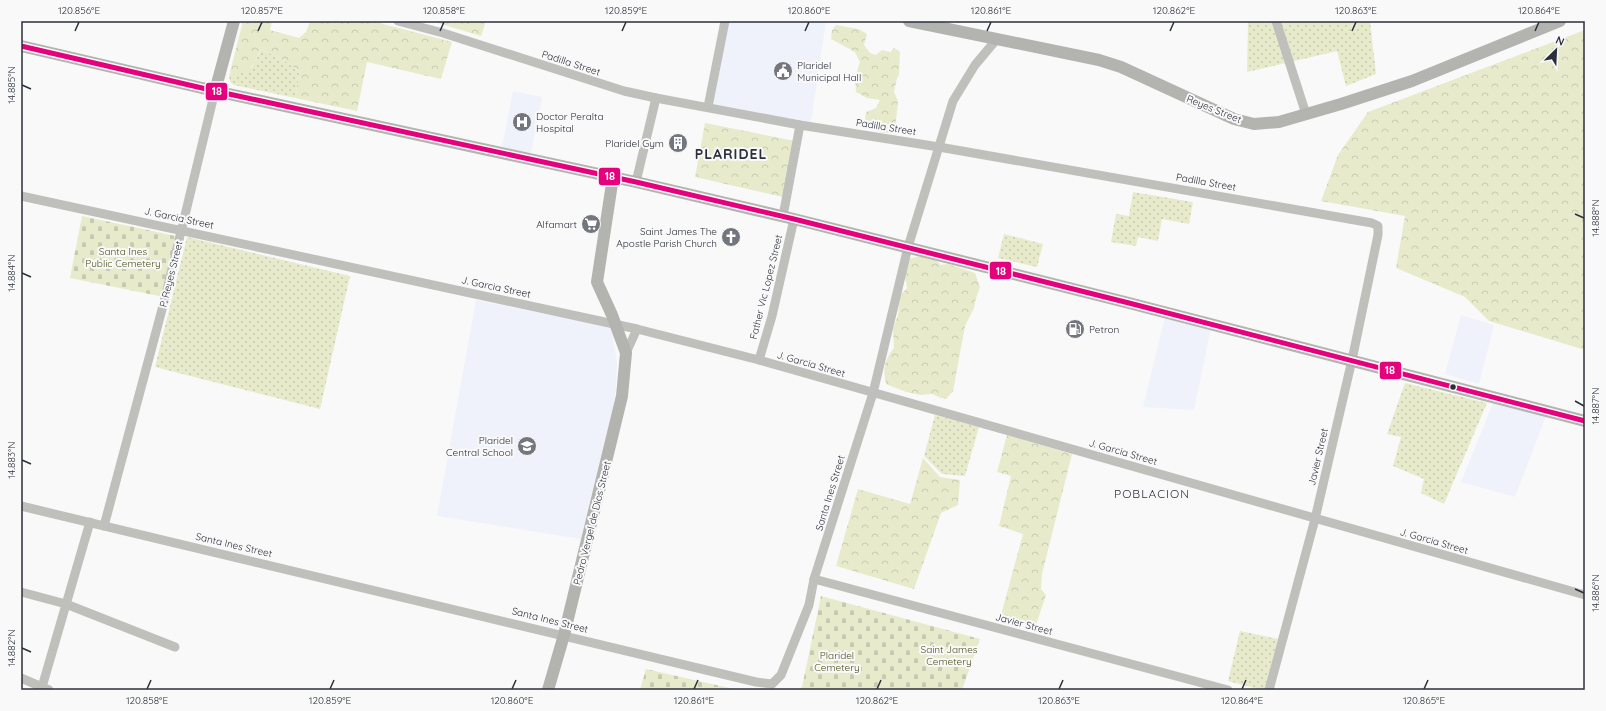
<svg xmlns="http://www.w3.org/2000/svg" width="1606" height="711" font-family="Quicksand,sans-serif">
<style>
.built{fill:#f0f2fb}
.grass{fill:url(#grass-dots)}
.forest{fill:url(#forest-crowns)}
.cemetery{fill:url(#cemetery-stones)}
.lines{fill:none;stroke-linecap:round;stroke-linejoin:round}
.street{stroke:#bfbfbc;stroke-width:9}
.secondary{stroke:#b3b4b0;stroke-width:12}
.bus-1-casing{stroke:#f9f9f9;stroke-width:8}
.bus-1{stroke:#e5007d;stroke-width:5}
.ticks{fill:none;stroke:#2b2f3b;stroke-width:1.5}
.bus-dot{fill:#2b2f3b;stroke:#f9f9f9;stroke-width:1.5}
.labels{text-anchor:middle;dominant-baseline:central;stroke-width:4;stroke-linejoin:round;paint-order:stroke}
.street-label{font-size:10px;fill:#2b2f3b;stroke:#f9f9f9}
.poi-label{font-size:10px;fill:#2b2f3b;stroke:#f9f9f9;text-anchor:end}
.park-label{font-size:10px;fill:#4c511d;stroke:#f9f9f9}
.quarter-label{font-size:12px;letter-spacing:1px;fill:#2b2f3b;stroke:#f9f9f9}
.district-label{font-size:14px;font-weight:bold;letter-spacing:1px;fill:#2b2f3b;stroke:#f9f9f9}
.line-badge{stroke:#f9f9f9;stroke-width:1.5}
.badge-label{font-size:11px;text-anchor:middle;font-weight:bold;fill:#fff}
.neatline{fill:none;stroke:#2b2f3b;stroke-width:1.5}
.ticks-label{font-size:10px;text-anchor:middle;fill:#2b2f3b}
</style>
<defs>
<pattern id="grass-dots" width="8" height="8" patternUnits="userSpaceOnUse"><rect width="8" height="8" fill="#e7ebcc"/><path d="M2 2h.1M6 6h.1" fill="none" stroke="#c6cab0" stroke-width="1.8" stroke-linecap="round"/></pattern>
<pattern id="forest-crowns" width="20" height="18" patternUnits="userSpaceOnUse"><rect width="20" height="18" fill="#e7ebcc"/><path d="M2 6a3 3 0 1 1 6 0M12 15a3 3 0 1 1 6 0" fill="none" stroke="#c6cab0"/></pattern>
<pattern id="cemetery-stones" width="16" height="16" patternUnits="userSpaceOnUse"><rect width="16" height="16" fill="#e7ebcc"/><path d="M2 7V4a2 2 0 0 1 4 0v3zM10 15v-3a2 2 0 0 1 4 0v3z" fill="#c6cab0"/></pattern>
</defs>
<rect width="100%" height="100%" fill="#f9f9f9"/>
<g class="built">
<polygon points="728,21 826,21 811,122 713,106"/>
<polygon points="513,91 542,97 531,153 502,147"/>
<polygon points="476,300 611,327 617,363 616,391 611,417 581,539 437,516"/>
<polygon points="1461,315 1494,325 1479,384 1445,374"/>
<polygon points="1165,317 1211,328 1194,410 1143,407"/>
<polygon points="1494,401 1546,416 1515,497 1461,482"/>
</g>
<g class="grass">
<polygon points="1248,21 1370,21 1376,74 1346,86 1337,51 1247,72"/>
<path d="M261,49L287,62L300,72L295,98L234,85C228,81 229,78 230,72L234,74L252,67Z"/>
<polygon points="1133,192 1193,202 1189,224 1162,219 1158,241 1138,237 1136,246 1111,242 1116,214 1129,216"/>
<polygon points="1004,234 1043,244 1037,267 998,258"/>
<polygon points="187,237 350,276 320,409 155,367"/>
<polygon points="1405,383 1487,403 1444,504 1421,493 1424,479 1393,466 1401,437 1387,434"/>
<polygon points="935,415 979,427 965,476 942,474 924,456"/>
<polygon points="1240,631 1278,639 1265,688 1262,690 1228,681"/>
</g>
<g class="forest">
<path d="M243,21H272L270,30L299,38L306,32L310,21H372L452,42L441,79L367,62L357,111L295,98L300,72L287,62L261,49C253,63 253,72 234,75L230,72Z"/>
<polygon points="431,21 486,21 481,36"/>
<path d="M836,25L859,29L867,34L864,45L870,53L876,55L882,50L891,52L894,48L900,52L899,75L897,78L894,92L898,101L895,131C880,136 874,130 865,119L866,112L876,108L880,100L867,98L856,92L855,78L860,62L855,52L831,39L832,30Z"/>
<polygon points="1585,30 1585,350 1489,321 1465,297 1396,268 1405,216 1321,201 1338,155 1368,112"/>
<polygon points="705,123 795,141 783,197 695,177"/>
<path d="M921,256L933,258L941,265L948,264L975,273L980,287L976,298L974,308L965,326L953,391L946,399L941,398L932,394L921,395L906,392L886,384C883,368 884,361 894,348L893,329L898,315L900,296L907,288L904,273L907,259Z"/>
<polygon points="1007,435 1072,454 1042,574 1041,589 1046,595 1036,625 1001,615 1023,534 999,526 1011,476 997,472"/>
<polygon points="923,458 940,477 960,480 958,505 941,513 914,589 836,566 858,489 910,504"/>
</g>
<g class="cemetery">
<polygon points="82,216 176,236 164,297 70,278"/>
<polygon points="821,596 980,639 962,690 798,690 802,687"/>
<polygon points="646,669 738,690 640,690"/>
</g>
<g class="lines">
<g class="street">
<polyline points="398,21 443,33 624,91 656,98 800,125 939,147 1372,223 1378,226 1378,235 1352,360 1315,519 1269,690"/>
<polyline points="1276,21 1306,114"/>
<polyline points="708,107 725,21"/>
<polyline points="636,182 656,98"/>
<polyline points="21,196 637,329 759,360 1585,595"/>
<polyline points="783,216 800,125"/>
<polyline points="626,353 637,329"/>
<polyline points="759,360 772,316 794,219"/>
<polyline points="21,506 756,682 772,684 781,675 809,605 814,579 873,393 908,247 953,101 975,65 996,40"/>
<polyline points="104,526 164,302 215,91"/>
<polyline points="814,579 1228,690"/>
<polyline points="21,592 66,604 175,647"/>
<polyline points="21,678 49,690"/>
<polyline points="42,687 90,522"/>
</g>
<g class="secondary">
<polyline points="909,21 1099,60 1121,67 1234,119 1254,124 1279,122 1341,104 1412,81 1560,21"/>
<polyline points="21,46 215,91 636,182 794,219 1129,303 1585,421"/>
<polyline points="215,91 234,21"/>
<polyline points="548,690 564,635 622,396 626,353 612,315 597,282 613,177"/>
</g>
<defs>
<polyline id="bus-1" points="21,46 215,91 636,182 794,219 1129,303 1585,421"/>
</defs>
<use href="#bus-1" class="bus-1-casing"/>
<use href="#bus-1" class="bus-1"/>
</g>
<path class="ticks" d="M75,31L79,22M258,31L262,22M440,31L444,22M622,31L626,22M805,31L809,22M987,31L991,22M1170,31L1174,22M1352,31L1356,22M1535,31L1539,22M22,85L31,89M1575,214L1584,218M22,273L31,277M1575,401L1584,406M22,460L31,464M1575,589L1584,593M22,648L31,652M147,689L151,680M330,689L334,680M512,689L516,680M694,689L698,680M877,689L881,680M1059,689L1063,680M1242,689L1246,680M1424,689L1428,680"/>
<defs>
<symbol id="civic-disc" viewBox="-11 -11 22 22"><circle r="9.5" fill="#73767e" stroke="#f9f9f9"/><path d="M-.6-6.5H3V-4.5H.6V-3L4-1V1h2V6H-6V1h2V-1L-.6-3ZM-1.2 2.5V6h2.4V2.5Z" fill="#fff"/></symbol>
<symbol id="hospital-disc" viewBox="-11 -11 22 22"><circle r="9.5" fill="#73767e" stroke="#f9f9f9"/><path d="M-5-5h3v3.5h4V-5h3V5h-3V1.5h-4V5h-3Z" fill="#fff"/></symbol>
<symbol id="building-disc" viewBox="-11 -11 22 22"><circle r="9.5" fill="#73767e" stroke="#f9f9f9"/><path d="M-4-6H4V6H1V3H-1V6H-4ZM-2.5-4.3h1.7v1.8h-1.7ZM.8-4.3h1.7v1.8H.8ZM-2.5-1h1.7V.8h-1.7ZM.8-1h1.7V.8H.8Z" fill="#fff"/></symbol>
<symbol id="supermarket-disc" viewBox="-11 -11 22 22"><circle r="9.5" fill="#73767e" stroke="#f9f9f9"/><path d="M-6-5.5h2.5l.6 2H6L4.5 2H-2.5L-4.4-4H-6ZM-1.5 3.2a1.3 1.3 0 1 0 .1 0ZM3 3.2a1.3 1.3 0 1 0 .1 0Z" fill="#fff"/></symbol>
<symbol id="church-disc" viewBox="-11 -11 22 22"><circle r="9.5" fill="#73767e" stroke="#f9f9f9"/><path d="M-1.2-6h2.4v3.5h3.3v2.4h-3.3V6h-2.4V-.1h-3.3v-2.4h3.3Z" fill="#fff"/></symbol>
<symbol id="fuel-disc" viewBox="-11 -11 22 22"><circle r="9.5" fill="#73767e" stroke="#f9f9f9"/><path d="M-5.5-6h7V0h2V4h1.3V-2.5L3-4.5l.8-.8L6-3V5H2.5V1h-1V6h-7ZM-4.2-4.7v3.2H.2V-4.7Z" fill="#fff"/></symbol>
<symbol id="school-disc" viewBox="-11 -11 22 22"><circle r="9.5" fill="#73767e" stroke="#f9f9f9"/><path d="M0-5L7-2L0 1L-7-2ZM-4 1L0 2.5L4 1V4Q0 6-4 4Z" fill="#fff"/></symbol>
</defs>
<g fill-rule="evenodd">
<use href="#civic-disc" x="772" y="60" width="22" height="22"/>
<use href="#hospital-disc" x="511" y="111" width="22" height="22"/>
<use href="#building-disc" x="667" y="132" width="22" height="22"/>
<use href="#supermarket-disc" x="580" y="213" width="22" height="22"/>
<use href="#church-disc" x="720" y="226" width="22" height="22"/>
<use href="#fuel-disc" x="1064" y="318" width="22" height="22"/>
<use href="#school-disc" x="516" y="435" width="22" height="22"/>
</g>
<circle class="bus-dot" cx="1453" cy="387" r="3.5"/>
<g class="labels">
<g class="street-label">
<text transform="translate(571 63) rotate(18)">Padilla Street</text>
<text transform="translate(1214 109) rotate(22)">Reyes Street</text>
<text transform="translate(886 127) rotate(9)">Padilla Street</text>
<text transform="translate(1206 182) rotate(10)">Padilla Street</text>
<text transform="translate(179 218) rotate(12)">J. Garcia Street</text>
<text transform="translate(171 274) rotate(-76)">P. Reyes Street</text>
<text transform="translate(496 287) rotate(12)">J. Garcia Street</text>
<text transform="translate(766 287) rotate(-76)">Father Vic Lopez Street</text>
<text transform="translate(811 364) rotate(16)">J. Garcia Street</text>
<text transform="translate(1123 452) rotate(16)">J. Garcia Street</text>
<text transform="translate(1318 457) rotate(-77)">Javier Street</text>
<text transform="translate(830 493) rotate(-73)">Santa Ines Street</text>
<text transform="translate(592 523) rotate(-76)">Pedro Vergel de Dios Street</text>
<text transform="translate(1434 541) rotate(16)">J. Garcia Street</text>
<text transform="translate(234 545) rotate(13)">Santa Ines Street</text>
<text transform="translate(550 620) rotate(14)">Santa Ines Street</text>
<text transform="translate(1024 624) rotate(15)">Javier Street</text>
</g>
<g class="poi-label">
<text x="797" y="65" text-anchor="start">Plaridel<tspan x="797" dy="12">Municipal Hall</tspan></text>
<text x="536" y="116" text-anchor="start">Doctor Peralta<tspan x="536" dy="12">Hospital</tspan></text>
<text x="664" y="143">Plaridel Gym</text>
<text x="577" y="224">Alfamart</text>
<text x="717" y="231">Saint James The<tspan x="717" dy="12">Apostle Parish Church</tspan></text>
<text x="1089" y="329" text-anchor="start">Petron</text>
<text x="513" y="440">Plaridel<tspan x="513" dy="12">Central School</tspan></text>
</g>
<g class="park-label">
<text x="123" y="251">Santa Ines<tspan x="123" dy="12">Public Cemetery</tspan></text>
<text x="949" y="649">Saint James<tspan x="949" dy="12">Cemetery</tspan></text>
<text x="837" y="655">Plaridel<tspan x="837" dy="12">Cemetery</tspan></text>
</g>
<g class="quarter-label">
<text x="1152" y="493">POBLACION</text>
</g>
<g class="district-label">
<text x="731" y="154">PLARIDEL</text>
</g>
</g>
<g class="line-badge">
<rect x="205" y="82" width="23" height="19" rx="4" fill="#e5007d"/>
<rect x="598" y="167" width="23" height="19" rx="4" fill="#e5007d"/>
<rect x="989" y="261" width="23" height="19" rx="4" fill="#e5007d"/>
<rect x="1379" y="361" width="23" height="19" rx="4" fill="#e5007d"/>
</g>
<g class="badge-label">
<text x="217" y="95">18</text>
<text x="610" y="180">18</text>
<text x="1001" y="275">18</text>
<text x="1390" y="374">18</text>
</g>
<rect width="1606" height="711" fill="none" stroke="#f9f9f9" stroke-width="44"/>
<g transform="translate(1556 50) rotate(24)" stroke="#f9f9f9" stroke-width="3" paint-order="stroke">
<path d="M0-3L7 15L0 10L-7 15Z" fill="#2b2f3b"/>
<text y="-6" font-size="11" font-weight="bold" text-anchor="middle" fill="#2b2f3b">N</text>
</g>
<rect x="22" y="22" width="1562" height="667" class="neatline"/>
<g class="ticks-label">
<text x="79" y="14">120.856°E</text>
<text x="262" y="14">120.857°E</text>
<text x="444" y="14">120.858°E</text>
<text x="626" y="14">120.859°E</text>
<text x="809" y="14">120.860°E</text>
<text x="991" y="14">120.861°E</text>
<text x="1174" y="14">120.862°E</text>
<text x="1356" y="14">120.863°E</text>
<text x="1539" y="14">120.864°E</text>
<text transform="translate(11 85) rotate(-90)" y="4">14.885°N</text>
<text transform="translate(1595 218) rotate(-90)" y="4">14.888°N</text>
<text transform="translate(11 273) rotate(-90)" y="4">14.884°N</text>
<text transform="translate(1595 406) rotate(-90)" y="4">14.887°N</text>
<text transform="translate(11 460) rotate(-90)" y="4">14.883°N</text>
<text transform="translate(1595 593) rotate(-90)" y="4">14.886°N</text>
<text transform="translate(11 648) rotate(-90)" y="4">14.882°N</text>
<text x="147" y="704">120.858°E</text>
<text x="330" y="704">120.859°E</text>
<text x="512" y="704">120.860°E</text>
<text x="694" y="704">120.861°E</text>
<text x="877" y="704">120.862°E</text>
<text x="1059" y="704">120.863°E</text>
<text x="1242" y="704">120.864°E</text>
<text x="1424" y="704">120.865°E</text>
</g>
</svg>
